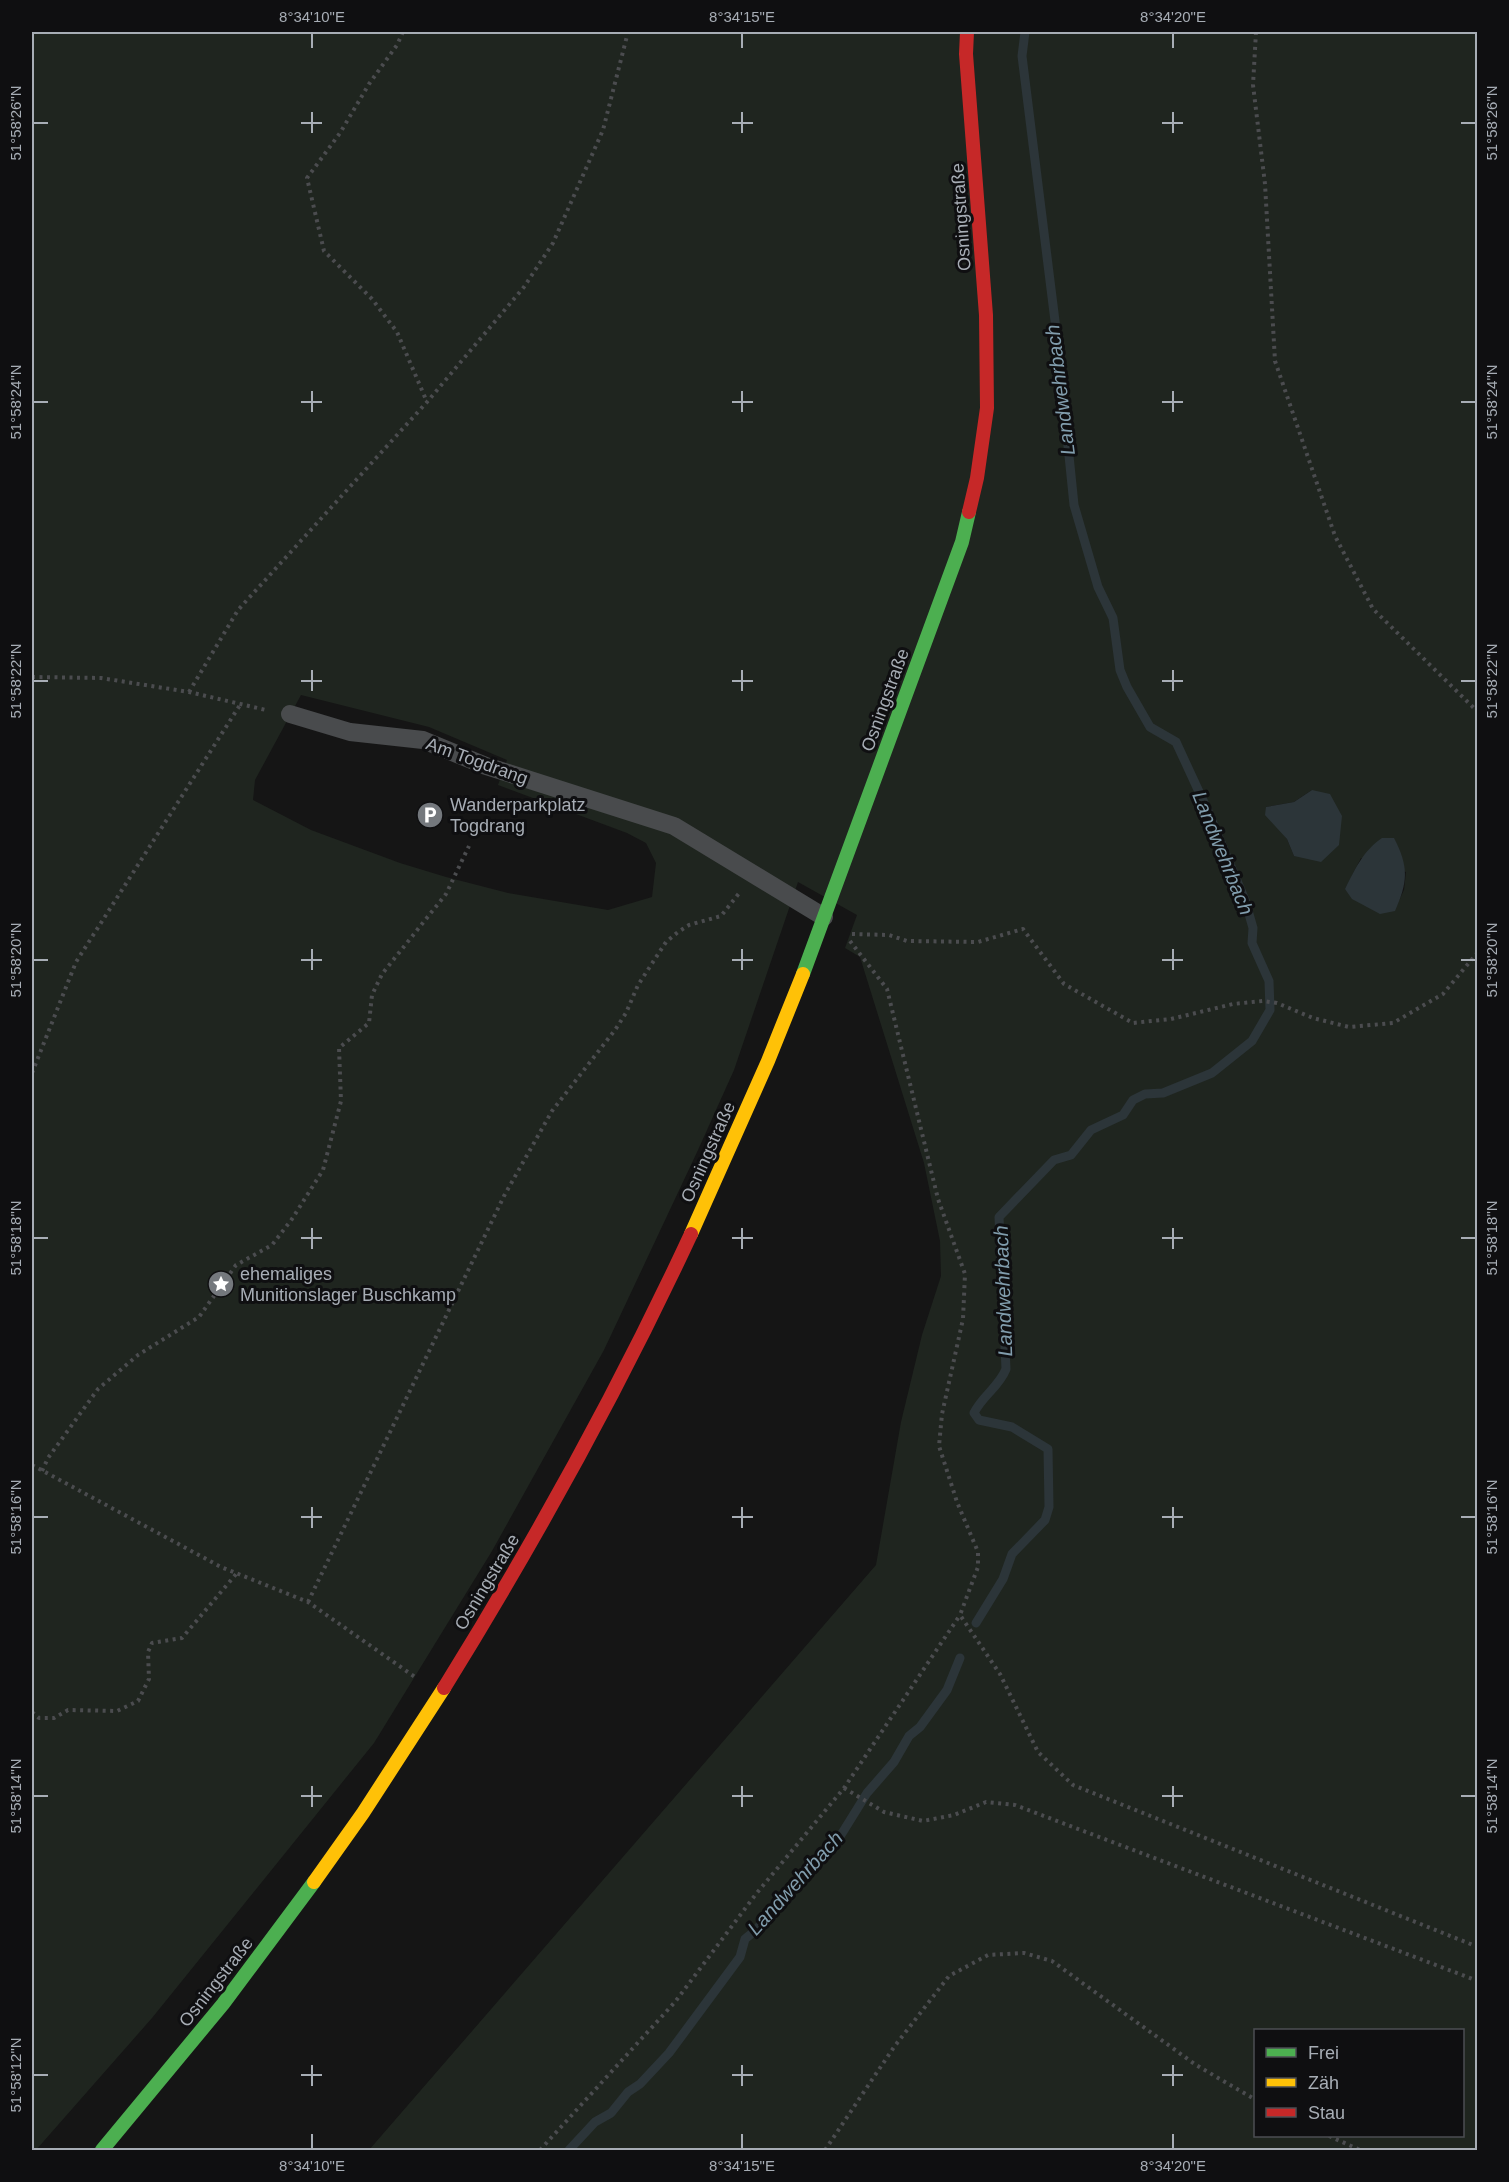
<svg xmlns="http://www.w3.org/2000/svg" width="1509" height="2182" font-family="Arial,sans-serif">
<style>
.green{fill:#1f251f;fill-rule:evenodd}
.water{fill:#2c3539}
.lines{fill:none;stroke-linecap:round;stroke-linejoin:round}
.stream{stroke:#2c3539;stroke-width:9}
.path{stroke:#4b4c4f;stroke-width:4;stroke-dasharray:3 4.5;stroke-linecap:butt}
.lane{stroke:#494b4d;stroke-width:18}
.fast{stroke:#4caf50;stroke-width:14}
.slow{stroke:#ffc107;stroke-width:14}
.jam{stroke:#c62828;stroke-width:14}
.ticks{fill:none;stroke:#a7adb5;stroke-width:2}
.labels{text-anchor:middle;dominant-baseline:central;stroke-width:6;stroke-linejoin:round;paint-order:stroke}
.street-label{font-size:18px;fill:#a7adb5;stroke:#0f0f11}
.poi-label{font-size:18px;fill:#a7adb5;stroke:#0f0f11;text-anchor:start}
.water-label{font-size:20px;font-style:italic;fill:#819dad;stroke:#0f0f11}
.neatline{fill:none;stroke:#a7adb5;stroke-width:2}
.ticks-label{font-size:15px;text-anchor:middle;fill:#a7adb5}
</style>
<rect width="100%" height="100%" fill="#151515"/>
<path class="green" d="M32,32H1477V2150H369L876,1565L901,1422L922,1335L941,1276L940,1241L924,1163L860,957L845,948L857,915L798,882L734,1070L698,1150L604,1350L492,1551L374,1743L152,2018L36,2150H32ZM301,695L429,727L507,760L498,785L627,833L646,843L656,863L652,897L608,910L508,893L446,877L400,863L311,830L253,800L255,780ZM1312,790L1294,856L1287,839L1266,807L1294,802ZM1361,858L1406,872L1404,890L1394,911L1345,889ZM1256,2030H1462V2136H1256Z"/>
<g class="water">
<polygon points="1312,790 1330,794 1342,816 1339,845 1321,862 1294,856 1287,839 1265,815 1266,807 1294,802"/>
<path d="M1382,838H1394C1409,867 1408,882 1395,911L1380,914L1352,899L1345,889C1355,869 1363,851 1382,838Z"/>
</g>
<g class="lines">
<g class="stream">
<path d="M976,1623L1003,1579L1012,1554L1045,1520L1049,1507L1048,1449L1012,1427L979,1420L974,1413C982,1396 999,1387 1006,1369L999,1217L1054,1160L1071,1155L1091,1130L1123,1115L1133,1100L1145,1094L1163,1093L1212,1073L1252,1041L1270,1010L1269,981L1252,943L1253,928L1245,900L1207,809L1176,742L1150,727L1127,687L1120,670L1113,618L1098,587L1074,505L1057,337L1022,56L1025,32"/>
<polyline points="569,2150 595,2122 611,2113 628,2092 640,2084 669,2053 740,1957 745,1939 756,1930 789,1889 836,1843 867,1793 894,1762 909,1736 920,1727 947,1690 960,1658"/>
</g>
<g class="path">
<polyline points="403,32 397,45 369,84 340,133 307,178 324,251 372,299 397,332 427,402"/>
<polyline points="1256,32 1253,85 1265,184 1275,361 1335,536 1373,609 1478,712"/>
<polyline points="32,677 101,678 189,692 266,710"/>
<polyline points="189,692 238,610 427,402 524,287 553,243 603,130 628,32"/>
<polyline points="852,934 889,935 907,941 978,942 1023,929 1064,984 1133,1023 1171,1019 1233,1004 1263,1001 1277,1003 1313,1018 1349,1027 1393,1023 1443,994 1478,952"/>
<polyline points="850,941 887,989 938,1199 965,1274 963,1319 942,1414 939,1446 957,1502 978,1552 978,1567 960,1615 1000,1674 1038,1752 1073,1785 1478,1947"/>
<polyline points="32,1073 76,962 240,705"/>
<polyline points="32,1465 221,1567 308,1602 415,1677"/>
<polyline points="42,1471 48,1458 98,1389 138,1355 199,1317 236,1265 272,1245 292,1219 323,1170 341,1101 339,1048 369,1023 372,995 382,974 446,894 469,846"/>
<polyline points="308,1602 504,1196 552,1111 615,1030 626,1013 638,985 666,942 678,932 689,925 721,916 740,892"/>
<polyline points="32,1712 39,1718 54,1718 68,1710 117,1711 138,1701 149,1679 148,1652 152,1643 182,1638 237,1573"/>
<polyline points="844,1788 884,1812 923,1821 954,1815 986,1802 1015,1805 1478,1981"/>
<polyline points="1329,2136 1360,2150"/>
<polyline points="540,2150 675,2002 756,1894 844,1788 960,1615"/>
<polyline points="825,2150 894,2047 949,1976 988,1955 1024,1953 1052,1961 1196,2065 1256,2100"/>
</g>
<polyline class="lane" points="290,714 350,732 423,740 486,766 674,826 824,917"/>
<g class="fast">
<polyline points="803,974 962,542 969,512"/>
<polyline points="102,2150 223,2004 314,1882"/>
</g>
<g class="slow">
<polyline points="691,1234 768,1061 803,974"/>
<polyline points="314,1882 363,1813 444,1688"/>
</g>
<g class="jam">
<polyline points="967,32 966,54 986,315 987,408 977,478 969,512"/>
<path d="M444,1688C535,1541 618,1391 691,1234"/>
</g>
</g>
<path class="ticks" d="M312,33V48M742,33V48M1173,33V48M312,112V133M742,112V133M1173,112V133M33,123H48M301,123H322M732,123H753M1162,123H1183M1461,123H1476M312,391V412M742,391V412M1173,391V412M33,402H48M301,402H322M732,402H753M1162,402H1183M1461,402H1476M312,670V691M742,670V691M1173,670V691M33,681H48M301,681H322M732,681H753M1162,681H1183M1461,681H1476M312,949V970M742,949V970M1173,949V970M33,960H48M301,960H322M732,960H753M1162,960H1183M1461,960H1476M312,1228V1249M742,1228V1249M1173,1228V1249M33,1238H48M301,1238H322M732,1238H753M1162,1238H1183M1461,1238H1476M312,1507V1528M742,1507V1528M1173,1507V1528M33,1517H48M301,1517H322M732,1517H753M1162,1517H1183M1461,1517H1476M312,1786V1807M742,1786V1807M1173,1786V1807M33,1796H48M301,1796H322M732,1796H753M1162,1796H1183M1461,1796H1476M312,2065V2086M742,2065V2086M1173,2065V2086M33,2075H48M301,2075H322M732,2075H753M1162,2075H1183M312,2134V2149M742,2134V2149M1173,2134V2149"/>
<defs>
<symbol id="parking-disc" viewBox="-11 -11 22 22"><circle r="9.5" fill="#74787d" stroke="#0f0f11"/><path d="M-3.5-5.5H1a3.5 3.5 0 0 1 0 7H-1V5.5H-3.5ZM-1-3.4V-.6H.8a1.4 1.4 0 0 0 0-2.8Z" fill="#fff"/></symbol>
<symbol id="sight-disc" viewBox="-11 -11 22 22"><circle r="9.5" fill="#74787d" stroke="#0f0f11"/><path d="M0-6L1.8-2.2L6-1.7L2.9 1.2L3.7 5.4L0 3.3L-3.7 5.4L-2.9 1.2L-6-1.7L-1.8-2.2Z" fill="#fff"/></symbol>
</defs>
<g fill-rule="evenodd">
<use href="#parking-disc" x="415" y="800" width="30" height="30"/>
<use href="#sight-disc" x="206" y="1269" width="30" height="30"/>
</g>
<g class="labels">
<g class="street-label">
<text transform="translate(961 217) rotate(-94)">Osningstraße</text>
<text transform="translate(885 700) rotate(-70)">Osningstraße</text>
<text transform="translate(477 761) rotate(20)">Am Togdrang</text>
<text transform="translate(708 1152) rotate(-66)">Osningstraße</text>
<text transform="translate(487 1582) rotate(-59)">Osningstraße</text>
<text transform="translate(216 1982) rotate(-52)">Osningstraße</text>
</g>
<g class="poi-label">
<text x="450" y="805">Wanderparkplatz<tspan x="450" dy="21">Togdrang</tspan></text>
<text x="240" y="1274">ehemaliges<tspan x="240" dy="21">Munitionslager Buschkamp</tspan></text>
</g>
<g class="water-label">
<text transform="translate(1060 390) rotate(-97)">Landwehrbach</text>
<text transform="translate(1223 853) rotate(68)">Landwehrbach</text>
<text transform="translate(1003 1291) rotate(-92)">Landwehrbach</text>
<text transform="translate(795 1883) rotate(-48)">Landwehrbach</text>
</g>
</g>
<rect width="1509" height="2182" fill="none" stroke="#0f0f11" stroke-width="66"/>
<rect x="1254" y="2029" width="210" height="108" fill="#0f0f11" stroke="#4c4e53" stroke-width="1.5"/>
<rect x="1266" y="2048" width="30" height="9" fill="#4caf50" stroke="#4c4e53" stroke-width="1.5"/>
<text x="1308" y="2059" font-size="18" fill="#a7adb5">Frei</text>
<rect x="1266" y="2078" width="30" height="9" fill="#ffc107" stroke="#4c4e53" stroke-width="1.5"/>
<text x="1308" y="2089" font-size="18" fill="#a7adb5">Zäh</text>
<rect x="1266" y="2108" width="30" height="9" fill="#c62828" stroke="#4c4e53" stroke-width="1.5"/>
<text x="1308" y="2119" font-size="18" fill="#a7adb5">Stau</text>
<rect x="33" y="33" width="1443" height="2116" class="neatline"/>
<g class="ticks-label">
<text x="312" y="22">8°34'10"E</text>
<text x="742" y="22">8°34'15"E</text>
<text x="1173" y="22">8°34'20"E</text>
<text transform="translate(16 123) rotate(-90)" y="5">51°58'26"N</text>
<text transform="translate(1492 123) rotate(-90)" y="5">51°58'26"N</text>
<text transform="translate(16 402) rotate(-90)" y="5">51°58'24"N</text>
<text transform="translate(1492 402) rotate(-90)" y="5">51°58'24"N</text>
<text transform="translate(16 681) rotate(-90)" y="5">51°58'22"N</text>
<text transform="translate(1492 681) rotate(-90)" y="5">51°58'22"N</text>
<text transform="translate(16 960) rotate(-90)" y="5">51°58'20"N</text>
<text transform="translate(1492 960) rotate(-90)" y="5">51°58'20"N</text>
<text transform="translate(16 1238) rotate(-90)" y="5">51°58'18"N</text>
<text transform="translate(1492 1238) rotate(-90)" y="5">51°58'18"N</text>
<text transform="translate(16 1517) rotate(-90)" y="5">51°58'16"N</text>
<text transform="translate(1492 1517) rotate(-90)" y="5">51°58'16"N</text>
<text transform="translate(16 1796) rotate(-90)" y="5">51°58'14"N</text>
<text transform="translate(1492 1796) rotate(-90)" y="5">51°58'14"N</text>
<text transform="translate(16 2075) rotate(-90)" y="5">51°58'12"N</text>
<text x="312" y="2171">8°34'10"E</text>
<text x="742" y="2171">8°34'15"E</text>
<text x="1173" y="2171">8°34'20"E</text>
</g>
</svg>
